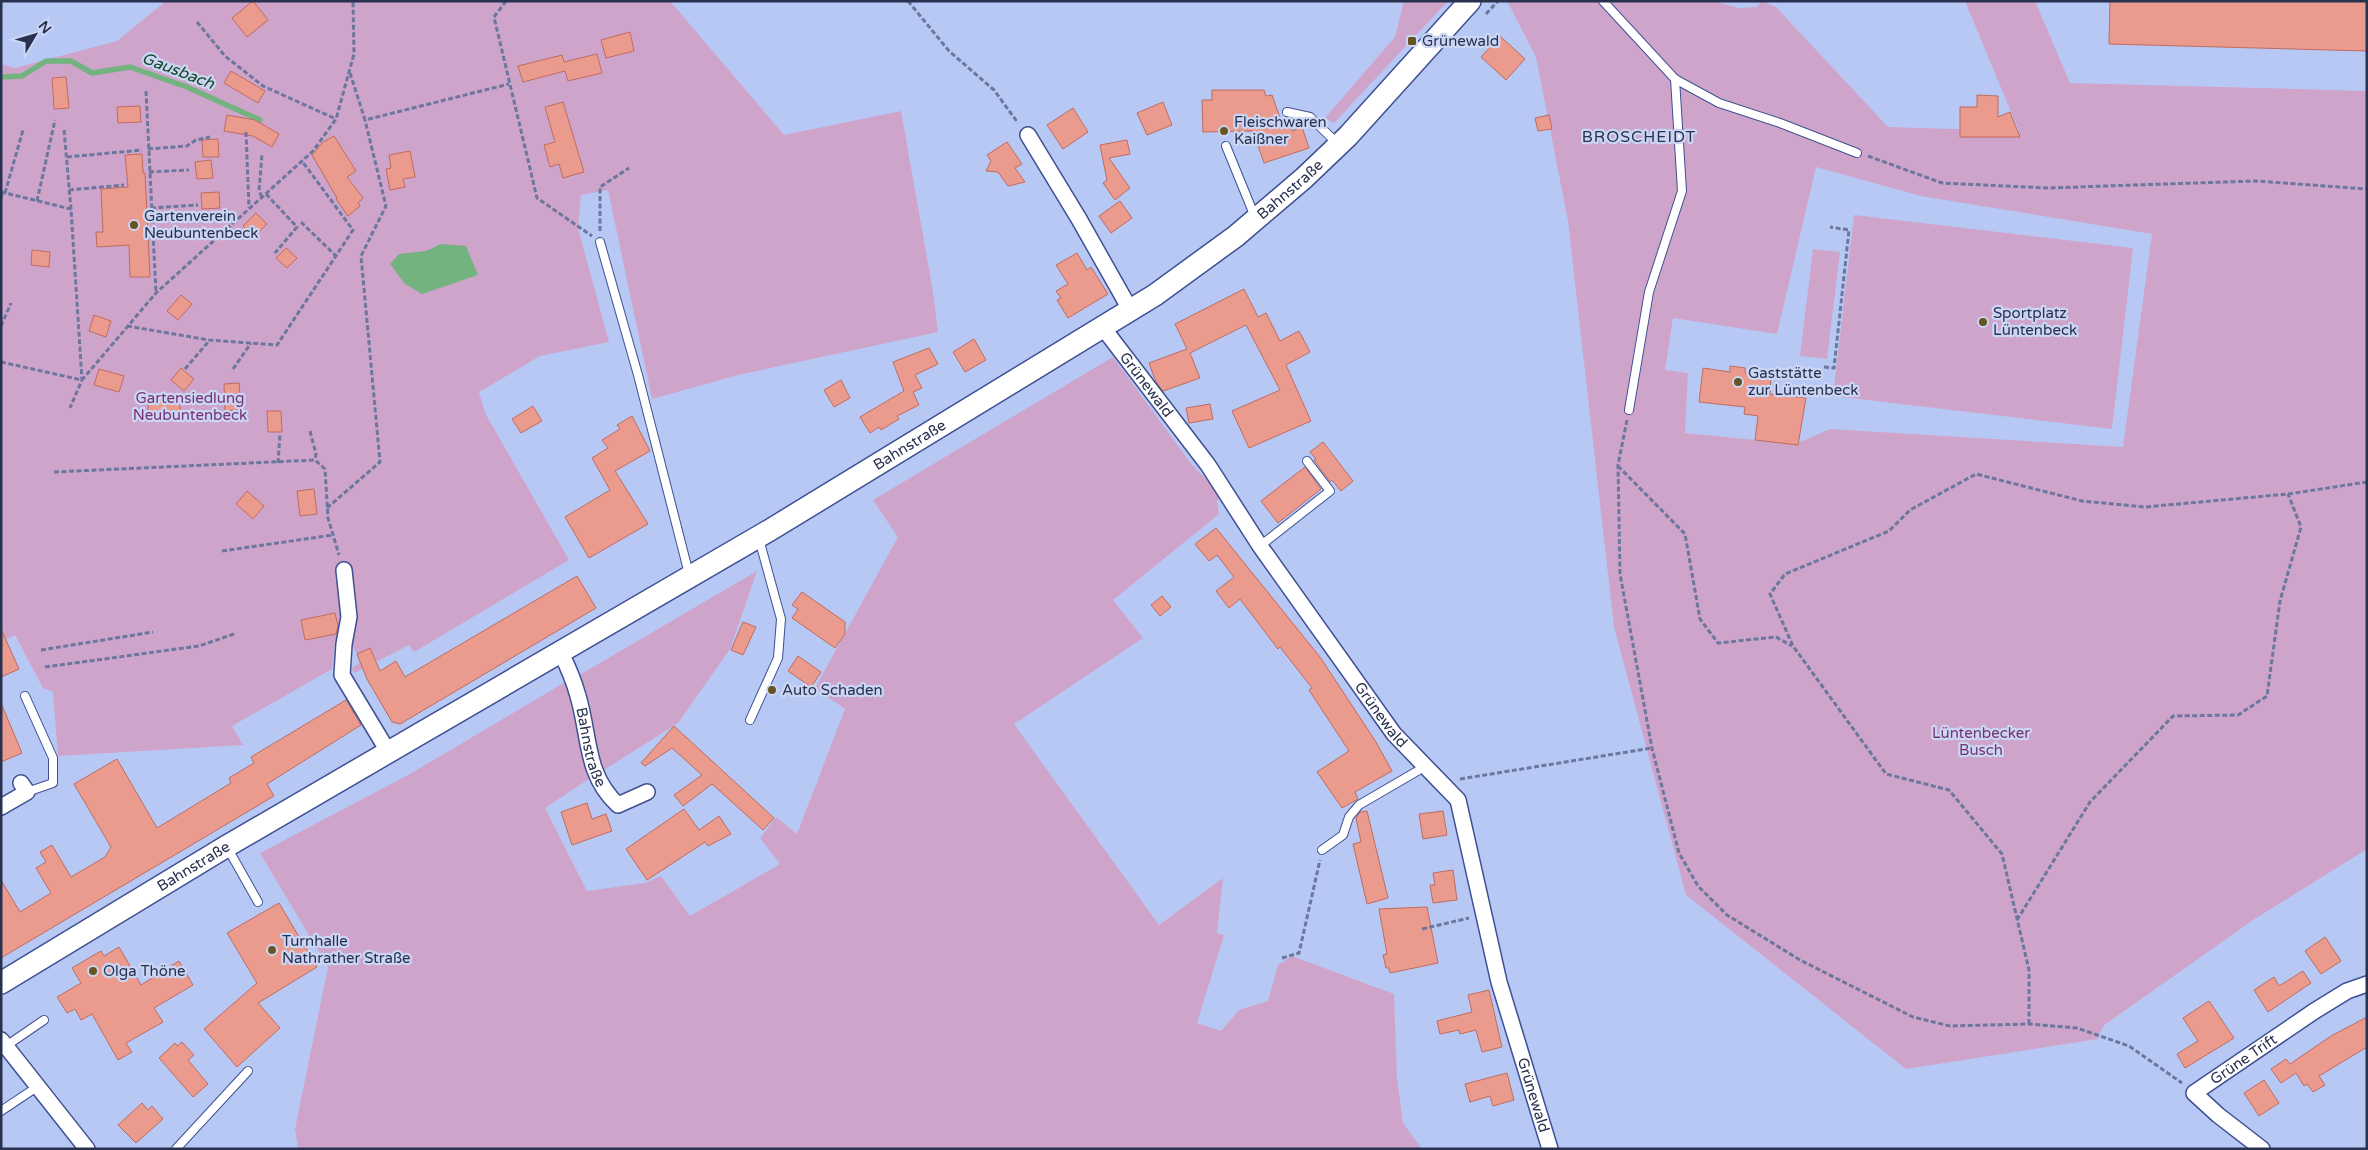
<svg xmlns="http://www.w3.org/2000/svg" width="2368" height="1150" font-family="'Varela Round',sans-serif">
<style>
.green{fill:#cfa4cb;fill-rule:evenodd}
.water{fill:#73b380}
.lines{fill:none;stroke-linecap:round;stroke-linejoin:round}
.stream{stroke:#73b380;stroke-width:5.5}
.building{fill:#eb9b8e;stroke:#bf6b5e}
.service-casing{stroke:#3e5092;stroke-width:10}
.minor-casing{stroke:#3e5092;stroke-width:18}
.secondary-casing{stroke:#3e5092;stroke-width:24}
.path{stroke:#6b779c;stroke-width:3;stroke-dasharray:5 2.5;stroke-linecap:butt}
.service{stroke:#fff;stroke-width:8}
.minor{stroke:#fff;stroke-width:15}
.secondary{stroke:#fff;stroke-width:21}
.poi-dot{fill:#665422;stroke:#cbd6f4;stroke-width:2}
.labels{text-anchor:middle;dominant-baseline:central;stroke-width:4.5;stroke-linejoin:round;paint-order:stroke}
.poi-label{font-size:15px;fill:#28314f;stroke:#cbd6f4;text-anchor:start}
.street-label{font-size:15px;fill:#28314f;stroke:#cbd6f4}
.park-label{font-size:15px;fill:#773273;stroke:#cbd6f4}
.water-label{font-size:16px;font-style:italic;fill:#174624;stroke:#cbd6f4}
.neighbourhood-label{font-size:16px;letter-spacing:1px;fill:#28314f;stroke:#cbd6f4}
</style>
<rect width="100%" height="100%" fill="#b8c8f5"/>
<g class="green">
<polygon points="166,1 670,1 784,135 901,111 933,292 938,332 738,375 652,399 608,190 581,195 578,228 609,342 540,356 479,392 485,413 569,560 414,652 409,645 354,673 352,668 360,662 348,635 340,632 335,641 332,669 232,726 243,745 58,756 53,692 43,688 15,635 1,642 1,64 15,68 117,41"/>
<polygon points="1404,1 1448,1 1334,123 1325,118 1395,37"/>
<path d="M1507,1H1714L1738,8L1757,7L1761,1L1776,7L1888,127L2019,131L1965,1H2035L2070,83L2367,91V849L2253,920L2103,1026L2098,1039L1906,1069L1686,895L1614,627L1568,221L1536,57ZM1816,167L1921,196L2152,234L2123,447L1830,429L1796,444L1685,433L1688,373L1665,370L1673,318L1777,334Z"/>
<polygon points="1854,215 2133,248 2112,429 1833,396"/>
<polygon points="1813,249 1840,252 1827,359 1800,356"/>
<polygon points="1113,357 1192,465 1221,494 1217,501 1219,514 1113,600 1143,638 1014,724 1159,925 1223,878 1217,933 1224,935 1197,1023 1221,1031 1239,1010 1268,1001 1278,965 1292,956 1394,994 1397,1078 1403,1123 1422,1149 298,1149 295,1129 328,967 260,853 410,774 567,681 592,777 545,808 587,891 645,883 661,876 690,916 780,864 760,838 776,817 797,834 845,709 815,688 898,537 873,500"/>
<polygon points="757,571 730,649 678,723 599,773 576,677"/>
</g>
<polygon class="water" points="441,244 466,246 478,275 422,294 405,284 390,264 399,254 426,251"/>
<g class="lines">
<polyline class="stream" points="1,77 22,76 46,61 71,61 92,73 130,67 187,87 260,120"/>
</g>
<g class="building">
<polygon points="253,1 268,20 247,37 232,18"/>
<polygon points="2110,1 2367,1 2367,51 2109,44"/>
<polygon points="630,32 634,51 606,58 601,40"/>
<polygon points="1500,36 1525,59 1506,80 1481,57"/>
<polygon points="597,54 602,73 568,81 565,71 523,82 518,66 562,55 564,62"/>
<polygon points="231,71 265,91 258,103 224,83"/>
<polygon points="66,77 69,108 54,109 52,78"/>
<polygon points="1212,90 1264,90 1266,96 1272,95 1283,126 1290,124 1292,131 1302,127 1309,148 1264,163 1253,131 1203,132 1202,100 1212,100"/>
<polygon points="1977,95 1998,96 1998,117 2010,112 2020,137 1960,137 1960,107 1977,107"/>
<polygon points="563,102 584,172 563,178 559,164 550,167 544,145 555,142 545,107"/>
<polygon points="1163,102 1172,125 1147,135 1137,113"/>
<polygon points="140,106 141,122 118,123 117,107"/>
<polygon points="1073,108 1088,132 1063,149 1047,125"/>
<polygon points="227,115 255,120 279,134 272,147 253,136 224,131"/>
<polygon points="1549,115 1552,129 1538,131 1535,118"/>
<polygon points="334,136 356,171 347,177 363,198 358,203 360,206 348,216 336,199 337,198 312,155 323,142"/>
<polygon points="218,139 219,157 203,157 202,140"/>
<polygon points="1127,140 1130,154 1109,158 1130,188 1115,200 1103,183 1107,180 1100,145"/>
<polygon points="1007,142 1022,164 1015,168 1025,182 1008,186 998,172 986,171 991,161 987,155"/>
<polygon points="410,151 415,177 403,179 405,187 390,190 386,169 391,168 389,155"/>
<polygon points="142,154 143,173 145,173 150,277 130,277 129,245 97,247 96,232 103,232 101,189 128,187 125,155"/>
<polygon points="211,160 213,178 197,179 195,162"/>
<polygon points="219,192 220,208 202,209 201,193"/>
<polygon points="1120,201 1132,218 1111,233 1099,216"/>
<polygon points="256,213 267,224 254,237 243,226"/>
<polygon points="286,248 297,258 287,268 276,258"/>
<polygon points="32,250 50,252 49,267 31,265"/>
<polygon points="1077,253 1087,270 1091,267 1108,294 1068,318 1057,300 1061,298 1056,291 1068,284 1056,265"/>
<polygon points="1244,289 1258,317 1266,313 1280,341 1299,331 1310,352 1286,365 1311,421 1249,448 1232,411 1280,390 1246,325 1190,353 1200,378 1163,391 1156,382 1149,363 1187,349 1175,324"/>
<polygon points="181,295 192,304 178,320 167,311"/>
<polygon points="94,315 111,321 106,337 89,331"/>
<polygon points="974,339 986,360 965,372 953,352"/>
<polygon points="929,348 938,364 915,375 922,388 913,392 919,405 897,416 899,419 881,430 879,427 870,433 860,417 904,391 893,362"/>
<polygon points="1730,366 1745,368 1745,373 1771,377 1770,394 1806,398 1798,445 1755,440 1758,416 1744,414 1745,407 1699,402 1703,368 1730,372"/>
<polygon points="181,368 194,379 184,391 171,380"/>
<polygon points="99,369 124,376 119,392 94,385"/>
<polygon points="841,380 850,398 834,407 824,390"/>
<polygon points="239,383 241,410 225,411 224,384"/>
<rect x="148" y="397" width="32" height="22"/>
<polygon points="1210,404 1213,419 1189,423 1186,408"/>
<polygon points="533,406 542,421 521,433 512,419"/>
<polygon points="267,411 281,411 282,432 268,432"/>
<polygon points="632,416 650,451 615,471 648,524 589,558 565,517 610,490 592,458 608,448 602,440 620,429 617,425"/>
<polygon points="1323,442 1353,481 1341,491 1332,480 1330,482 1314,460 1316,459 1310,452"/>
<polygon points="1305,467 1321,489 1278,523 1261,501"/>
<polygon points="314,489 317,514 300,516 297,491"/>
<polygon points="247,491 264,506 253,519 236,504"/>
<polygon points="1216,528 1320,657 1376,742 1392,771 1355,792 1358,799 1342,808 1317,772 1349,751 1309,690 1312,688 1280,647 1278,649 1240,599 1229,608 1216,591 1234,577 1217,555 1209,561 1195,544"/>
<polygon points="577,576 596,608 400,724 392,722 367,679 357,654 370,648 380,671 396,661 405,677"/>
<polygon points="802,592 845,622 845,634 835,648 792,618 798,609 792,605"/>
<polygon points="1162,596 1171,607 1160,616 1151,605"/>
<polygon points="335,613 338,626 336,634 305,640 301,620"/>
<polygon points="743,622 756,627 743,655 731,650"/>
<polygon points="1,629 19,669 1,677"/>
<polygon points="798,656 821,672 811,687 788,671"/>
<polygon points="346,700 361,725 267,784 274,796 1,958 1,880 20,912 51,893 36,868 46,862 40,852 52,845 71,877 105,857 111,847 74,784 117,759 157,828 231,783 229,778 254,763 251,757"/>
<polygon points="1,703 22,753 1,762"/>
<polygon points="674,726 774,818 763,830 712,784 683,806 674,795 702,775 672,748 645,766 641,763"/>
<polygon points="587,803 592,819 606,814 612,831 572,845 561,812"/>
<polygon points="684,809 699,830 719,816 731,834 708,846 705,842 647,880 626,849"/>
<polygon points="1367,811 1388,898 1367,904 1353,844 1361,842 1356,818 1360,812"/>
<polygon points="1443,811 1447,835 1423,839 1419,814"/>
<polygon points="1453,870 1457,900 1433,903 1430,885 1435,885 1433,873"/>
<polygon points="279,903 317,967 258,1003 280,1028 237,1067 204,1029 257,983 227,933"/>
<polygon points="1427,907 1438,963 1390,973 1389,968 1386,968 1383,955 1387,954 1379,909"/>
<polygon points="2325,937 2341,961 2321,974 2305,951"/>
<polygon points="119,947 141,985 179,961 193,985 154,1008 163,1022 126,1043 132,1052 118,1060 92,1014 81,1020 75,1009 67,1013 57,997 81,983 72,968 101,951 104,956"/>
<polygon points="2303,971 2311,983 2268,1012 2254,990 2274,977 2279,986"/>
<polygon points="1489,990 1502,1047 1482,1052 1476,1030 1460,1034 1459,1030 1440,1034 1437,1021 1472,1012 1468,995"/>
<polygon points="2209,1001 2234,1038 2185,1068 2177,1054 2198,1041 2183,1018"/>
<polygon points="2367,1017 2367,1047 2319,1076 2325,1085 2313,1092 2307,1084 2304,1086 2296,1073 2281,1083 2271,1069 2286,1059 2290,1064 2331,1036"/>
<polygon points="182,1042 194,1055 188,1060 208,1084 193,1097 159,1058 175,1043 177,1046"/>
<polygon points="1507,1073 1514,1100 1493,1106 1490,1096 1470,1102 1465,1084"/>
<polygon points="2264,1080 2279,1103 2259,1116 2244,1093"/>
<polygon points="142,1103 148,1110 152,1106 163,1119 136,1143 118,1125"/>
</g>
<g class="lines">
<defs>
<g id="service">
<polyline points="1603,1 1675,79 1719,103 1780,123 1857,153"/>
<polyline points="1287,112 1310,117 1337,143"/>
<polyline points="1226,146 1255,217"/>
<polyline points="600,242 638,375 689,574"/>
<polyline points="1629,410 1649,292 1682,191 1675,79"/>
<polyline points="1260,546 1330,491 1307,461"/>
<polyline points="25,696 53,758 53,783 27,792"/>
<polyline points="750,720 778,658 781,619 759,539"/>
<polyline points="227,847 258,902"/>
<polyline points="1322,850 1343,835 1349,817 1359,805 1426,766"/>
<polyline points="6,1046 44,1020"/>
<polyline points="1,1111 37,1087"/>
<polyline points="176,1149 248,1071"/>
</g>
<g id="minor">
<polyline points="1028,135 1079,219 1131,311"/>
<path id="s1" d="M1104,329L1208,465L1260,546L1394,734L1458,800L1499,982L1550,1149"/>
<polyline points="344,570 349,617 344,644 342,675 389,753"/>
<path id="s2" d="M561,653C568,667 574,681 578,696C590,736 585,775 618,805L647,792"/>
<polyline points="1,807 27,792 21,783"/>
<polyline points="1,1040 87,1149"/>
<path id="s3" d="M2262,1149L2218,1115L2194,1093L2313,1012L2347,991L2367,984"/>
</g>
<g id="secondary">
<path id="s4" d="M1,983L227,846L770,530L1155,295L1236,236L1304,178L1348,136L1470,1"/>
</g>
</defs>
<use href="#service" class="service-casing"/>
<use href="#minor" class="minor-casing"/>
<use href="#secondary" class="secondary-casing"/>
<g class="path">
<polyline points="506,1 494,17 537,198 592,236"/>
<polyline points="908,1 949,51 994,90 1018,123"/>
<polyline points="1486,14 1498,1"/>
<polyline points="197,22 225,56 263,86 336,119"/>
<polyline points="350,73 365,120 509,84"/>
<polyline points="146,91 156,293"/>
<polyline points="64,130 71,209"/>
<polyline points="246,132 249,208"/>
<polyline points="148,149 187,146 196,140 210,137"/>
<polyline points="1868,156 1942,183 2047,188 2256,181 2367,189"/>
<polyline points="67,157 142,150"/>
<polyline points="149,172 189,170"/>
<polyline points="69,190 124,185"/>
<polyline points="1,192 71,209 82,380 70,408"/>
<polyline points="5,193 23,130"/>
<polyline points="266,194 297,227 275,253"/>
<polyline points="262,197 259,191 262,154"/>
<polyline points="1,199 2,192"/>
<polyline points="37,201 55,120"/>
<polyline points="151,208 198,205"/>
<polyline points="301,222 336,256"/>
<polyline points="600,231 600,187 629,168"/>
<polyline points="1,326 11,303"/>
<polyline points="127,326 209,340 277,345 353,230 302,161"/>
<polyline points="1,362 82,380 156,293 313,151 336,119 354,54 353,1"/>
<polyline points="1824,367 1834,368 1849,230 1830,227"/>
<polyline points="185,369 209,341"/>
<polyline points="233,369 251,343"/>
<polyline points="1627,420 1618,465 1620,574 1652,748 1679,853 1698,886 1727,915 1800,960 1913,1017 1950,1026 2029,1024 2077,1028 2129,1046 2182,1083"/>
<polyline points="310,431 316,454 315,460"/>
<polyline points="278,463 280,434"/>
<polyline points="1618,466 1685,534 1700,619 1718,643 1776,637 1792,646"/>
<polyline points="54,472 315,460 325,469 328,518 339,555"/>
<polyline points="327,508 380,462 361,256 386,206 365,120"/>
<polyline points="222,551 333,535"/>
<polyline points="41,650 153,632"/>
<polyline points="45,667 199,646 234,634"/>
<polyline points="1460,779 1652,748"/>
<polyline points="2017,920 2090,802 2173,716 2238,715 2267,696 2280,601 2301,527 2288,494"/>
<polyline points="1422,929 1469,918"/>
<polyline points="1282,958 1299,953 1320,860"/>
<polyline points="2029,1024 2029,970 2002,854 1949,790 1886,774 1793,646 1770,594 1785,574 1889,531 1910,510 1976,474 2082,501 2145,507 2288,494 2367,482"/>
</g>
<use href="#service" class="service"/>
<use href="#minor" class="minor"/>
<use href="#secondary" class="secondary"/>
</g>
<g class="poi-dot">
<rect x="1407" y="36" width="10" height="10" rx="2.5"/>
<circle cx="1224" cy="131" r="5"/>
<circle cx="134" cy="225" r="5"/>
<circle cx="1983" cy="322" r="5"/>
<circle cx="1738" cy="382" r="5"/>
<circle cx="772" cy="690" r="5"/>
<circle cx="272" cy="950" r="5"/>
<circle cx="93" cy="971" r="5"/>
</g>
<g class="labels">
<g class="poi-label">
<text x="1422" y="41">Grünewald</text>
<text x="1234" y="122">Fleischwaren<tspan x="1234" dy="17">Kaißner</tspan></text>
<text x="144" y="216">Gartenverein<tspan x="144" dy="17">Neubuntenbeck</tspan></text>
<text x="1993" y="313">Sportplatz<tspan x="1993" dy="17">Lüntenbeck</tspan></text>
<text x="1748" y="373">Gaststätte<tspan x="1748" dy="17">zur Lüntenbeck</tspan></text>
<text x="782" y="690">Auto Schaden</text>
<text x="282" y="941">Turnhalle<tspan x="282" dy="17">Nathrather Straße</tspan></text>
<text x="103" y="971">Olga Thöne</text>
</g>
<g class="street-label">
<text stroke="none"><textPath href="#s4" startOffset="1515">Bahnstraße</textPath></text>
<text stroke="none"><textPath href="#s1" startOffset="70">Grünewald</textPath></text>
<text stroke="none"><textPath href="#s4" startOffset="1056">Bahnstraße</textPath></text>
<text stroke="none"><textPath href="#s1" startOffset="475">Grünewald</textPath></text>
<text stroke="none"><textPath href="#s2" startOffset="99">Bahnstraße</textPath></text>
<text stroke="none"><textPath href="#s4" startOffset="225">Bahnstraße</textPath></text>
<text stroke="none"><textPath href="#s3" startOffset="148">Grüne Trift</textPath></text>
<text stroke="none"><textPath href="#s1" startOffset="895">Grünewald</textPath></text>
</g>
<g class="park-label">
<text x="190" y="398">Gartensiedlung<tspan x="190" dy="17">Neubuntenbeck</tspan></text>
<text x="1981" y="733">Lüntenbecker<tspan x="1981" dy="17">Busch</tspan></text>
</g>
<g class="water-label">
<text transform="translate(178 71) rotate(21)">Gausbach</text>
</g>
<g class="neighbourhood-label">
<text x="1639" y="137">BROSCHEIDT</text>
</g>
</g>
<rect width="2368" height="1150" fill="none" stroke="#28314f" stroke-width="5"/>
<g transform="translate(35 35) rotate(52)" stroke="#cbd6f4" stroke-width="4" paint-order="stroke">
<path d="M0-4L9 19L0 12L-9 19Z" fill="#28314f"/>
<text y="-8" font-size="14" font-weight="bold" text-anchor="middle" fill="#28314f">N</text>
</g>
</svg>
